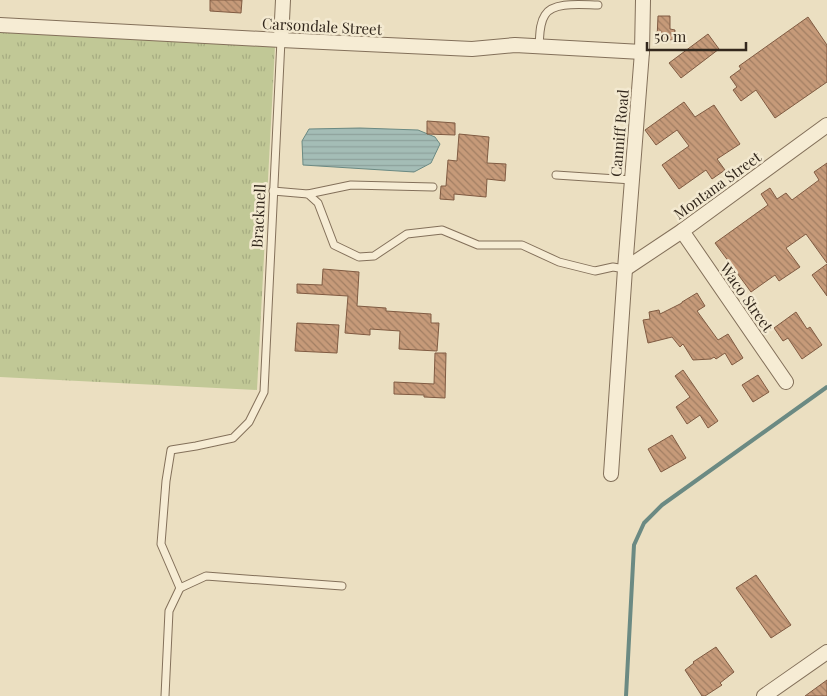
<svg xmlns="http://www.w3.org/2000/svg" width="827" height="696" font-family="'Playfair Display',serif">
<style>
.grass{fill:url(#grass-tufts)}
.water{fill:url(#water-rules);stroke:#6b8a83}
.lines{fill:none;stroke-linecap:round;stroke-linejoin:round}
.stream{stroke:#6b8a83;stroke-width:4}
.building{fill:url(#building-back-hatch);stroke:#805b42}
.service-casing{stroke:#83705a;stroke-width:9}
.minor-casing{stroke:#83705a;stroke-width:16}
.service{stroke:#f6ecd4;stroke-width:7}
.minor{stroke:#f6ecd4;stroke-width:14}
.labels{text-anchor:middle;dominant-baseline:central;stroke-width:5;stroke-linejoin:round;paint-order:stroke}
.street-label{font-size:15px;fill:#33281d;stroke:#f3e9d0}
</style>
<defs>
<pattern id="grass-tufts" width="24" height="20" patternUnits="userSpaceOnUse" patternTransform="scale(1.25)"><rect width="24" height="20" fill="#c1c896"/><path d="M3 7l-1-3M5 7V3M7 7l1-3M15 17l-1-3M17 17v-4M19 17l1-3" fill="none" stroke="#a6ac81"/></pattern>
<pattern id="water-rules" width="6" height="5" patternUnits="userSpaceOnUse" patternTransform="scale(1.25)"><rect width="6" height="5" fill="#a4bdb6"/><path d="M0 2.5h6" fill="none" stroke="#8ea29c"/></pattern>
<pattern id="building-back-hatch" width="6" height="6" patternUnits="userSpaceOnUse" patternTransform="scale(1.25)"><rect width="6" height="6" fill="#c69a79"/><path d="M-1 5l2 2M0 0l6 6M5-1l2 2" fill="none" stroke="#a17e63"/></pattern>
</defs>
<rect width="100%" height="100%" fill="#ebdfc1"/>
<polygon class="grass" points="0,32 275,46 257,390 0,377"/>
<polygon class="water" points="360,128 418,130 435,137 440,144 431,163 414,172 303,165 302,141 309,129"/>
<g class="lines">
<polyline class="stream" points="626,696 634,545 644,523 662,505 827,387"/>
</g>
<g class="building">
<polygon points="210,0 242,0 241,13 210,11"/>
<polygon points="658,16 670,16 670,29 675,30 674,40 657,39"/>
<polygon points="808,17 827,45 827,82 775,118 756,90 741,101 733,90 737,87 730,77 741,69 739,66"/>
<polygon points="708,34 719,49 681,78 669,63"/>
<polygon points="684,102 695,117 714,105 740,144 717,159 725,170 712,179 706,170 679,189 662,165 689,146 677,130 656,145 645,130"/>
<polygon points="427,121 455,123 455,135 427,134"/>
<polygon points="459,134 489,137 487,163 506,164 505,181 487,179 486,197 454,194 454,200 440,199 441,186 446,186 448,160 457,161"/>
<polygon points="827,163 827,263 806,234 786,248 800,267 779,281 775,275 751,292 715,243 768,205 761,194 770,188 777,199 786,193 792,200 819,180 814,172"/>
<polygon points="827,264 827,296 812,275"/>
<polygon points="323,269 359,272 357,306 386,308 386,311 431,314 431,323 439,323 437,351 399,349 400,331 370,329 370,335 345,333 348,296 297,293 297,284 322,285"/>
<polygon points="697,293 705,306 697,311 718,340 728,334 743,358 732,365 725,353 716,359 714,357 711,359 693,360 683,344 680,347 672,337 648,343 643,320 650,319 649,312 659,310 660,314 682,303 682,302"/>
<polygon points="796,312 807,329 810,327 822,345 802,359 788,338 783,341 774,328"/>
<polygon points="297,323 339,325 337,353 295,351"/>
<polygon points="435,353 446,353 445,398 424,397 424,395 394,394 394,382 434,384"/>
<polygon points="683,370 718,421 708,428 700,415 687,424 676,407 690,397 675,376"/>
<polygon points="758,375 769,392 753,402 742,385"/>
<polygon points="672,435 686,458 661,472 648,449"/>
<polygon points="756,575 791,625 771,638 736,588"/>
<polygon points="716,647 734,672 720,683 722,685 705,696 702,696 685,670 694,663 693,662"/>
<polygon points="827,680 827,696 805,696"/>
</g>
<g class="lines">
<defs>
<g id="service">
<path d="M539,46C540,36 539,24 545,15C553,1 584,5 598,5"/>
<polyline points="556,175 632,180"/>
<polyline points="273,191 308,194 318,203 334,245 359,257 374,256 407,234 442,230 478,245 522,245 559,262 595,271 613,267 625,269"/>
<polyline points="308,194 351,185 433,187"/>
<polyline points="180,588 206,576 342,586"/>
<polyline points="165,696 169,611 180,588 161,544 166,481 171,450 196,446 233,438 249,422 264,392 281,40"/>
</g>
<g id="minor">
<polyline points="0,25 281,40 472,49 515,45 642,52"/>
<polyline points="281,40 283,0"/>
<polyline points="682,231 786,382"/>
<polyline points="625,269 682,231 827,125"/>
<polyline points="611,474 625,269 642,52 643,0"/>
<polyline points="764,696 827,652"/>
</g>
</defs>
<use href="#service" class="service-casing"/>
<use href="#minor" class="minor-casing"/>
<use href="#service" class="service"/>
<use href="#minor" class="minor"/>
</g>
<g class="labels">
<g class="street-label">
<text transform="translate(322 26) rotate(3)">Carsondale Street</text>
<text transform="translate(619 133) rotate(-85)">Canniff Road</text>
<text transform="translate(717 185) rotate(-36)">Montana Street</text>
<text transform="translate(258 216) rotate(-87)">Bracknell</text>
<text transform="translate(747 297) rotate(55)">Waco Street</text>
</g>
</g>
<path d="M647 42v8h99v-8" fill="none" stroke="#33281d" stroke-width="2.5"/>
<text x="654" y="42" font-size="15" fill="#33281d" stroke="#f3e9d0" stroke-width="4" paint-order="stroke">50 m</text>
</svg>
